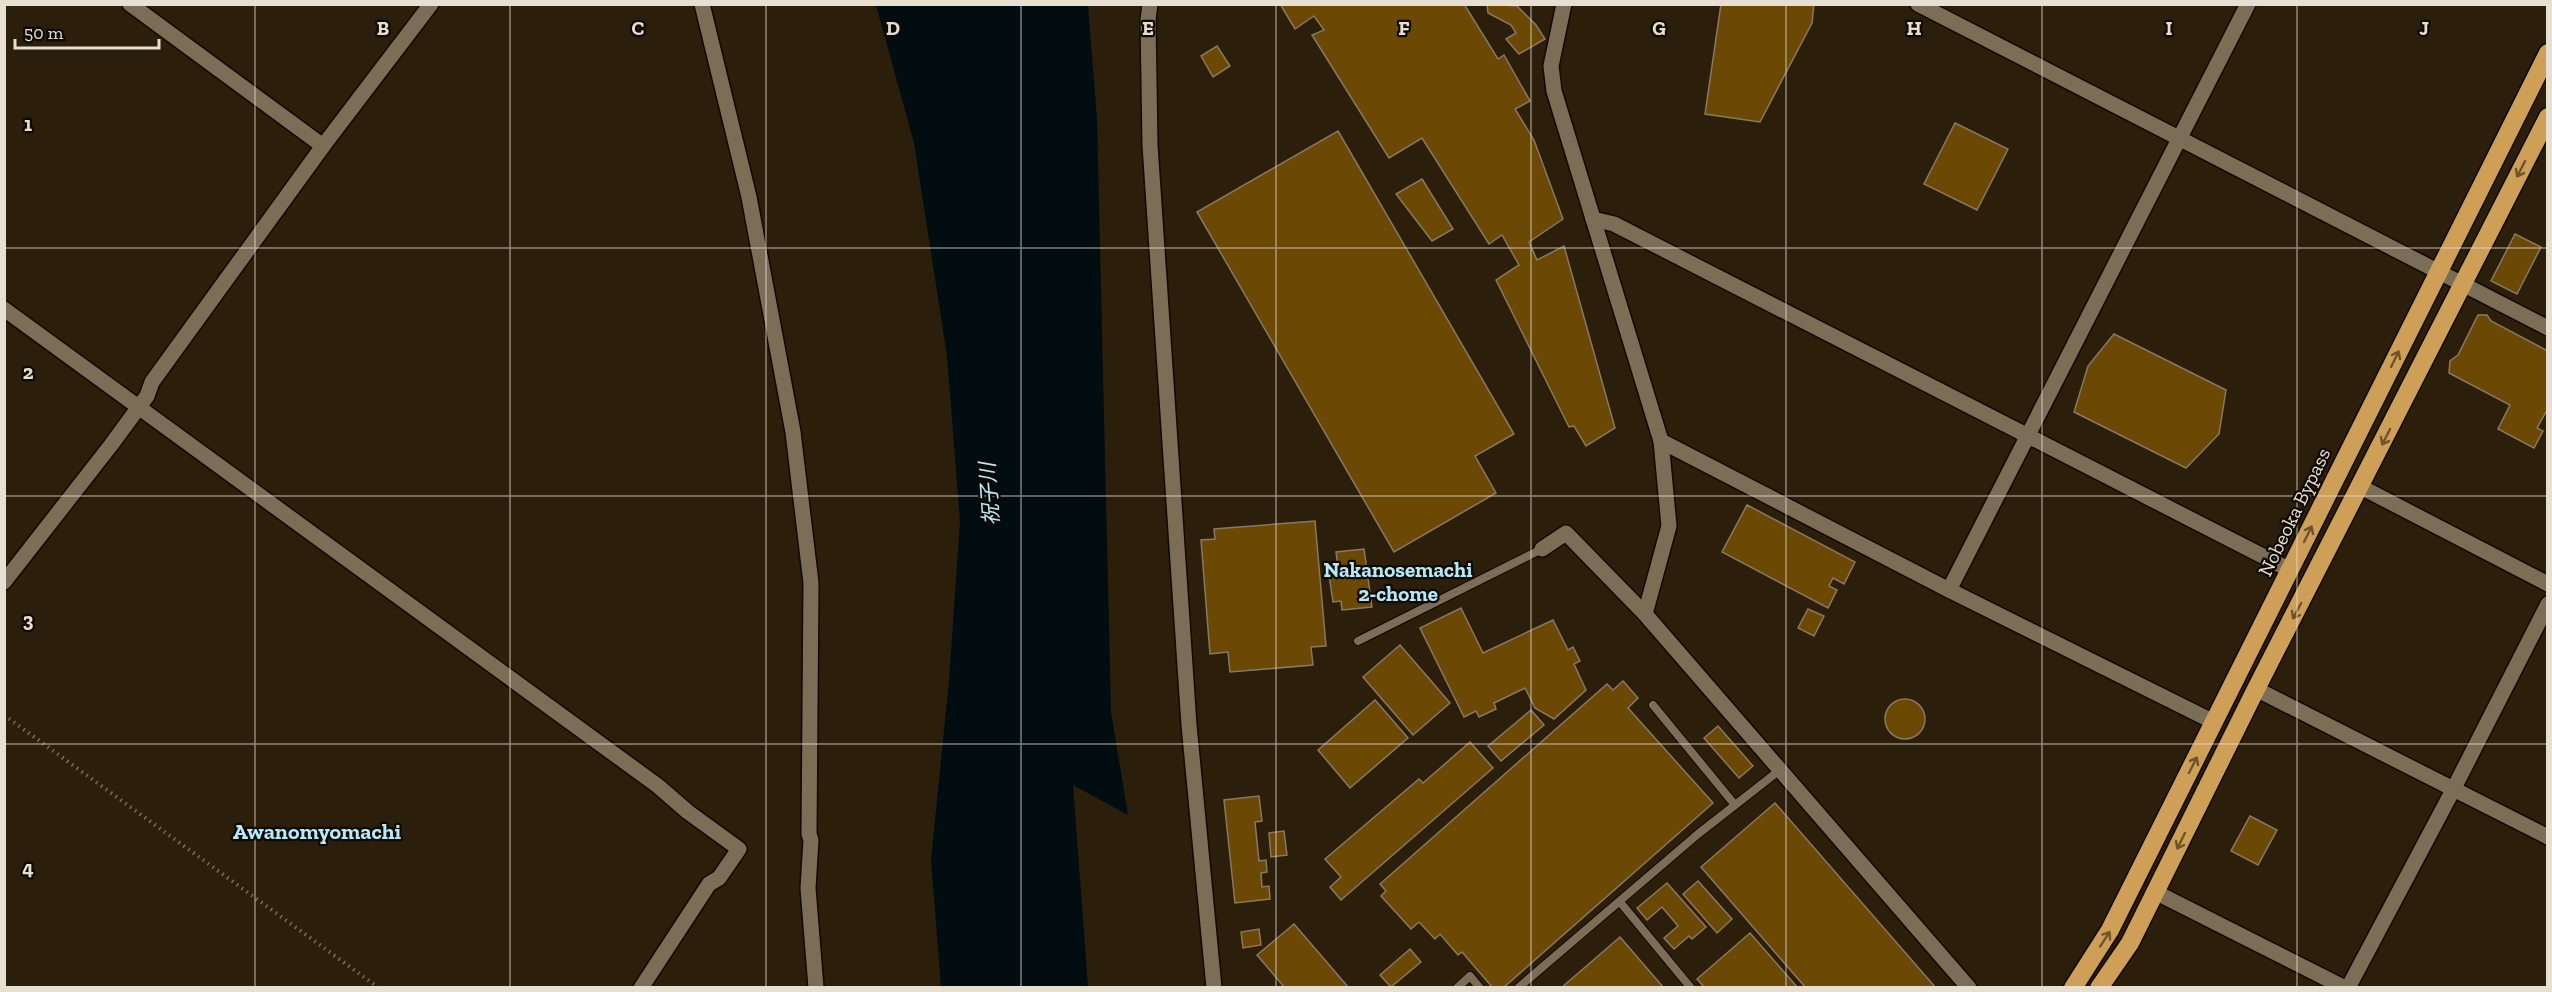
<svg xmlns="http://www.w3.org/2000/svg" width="2552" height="992" font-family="'Zilla Slab','Noto Sans JP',serif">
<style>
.water{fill:#020d12}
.building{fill:#6b4804;stroke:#897963;stroke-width:1.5}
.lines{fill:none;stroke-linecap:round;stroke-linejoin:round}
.lane-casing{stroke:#130800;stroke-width:10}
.street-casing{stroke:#130800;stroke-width:18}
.highway-casing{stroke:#130800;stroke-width:21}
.path{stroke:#786d5c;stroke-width:4;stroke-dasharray:1.5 4.5;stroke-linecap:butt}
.lane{stroke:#7c6d57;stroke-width:8}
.street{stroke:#7c6d57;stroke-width:15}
.highway{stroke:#ce9f56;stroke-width:18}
.oneway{stroke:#6e542c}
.grid{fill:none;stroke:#e8dfd3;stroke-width:1.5;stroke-opacity:0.55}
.labels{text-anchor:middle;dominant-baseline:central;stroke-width:4.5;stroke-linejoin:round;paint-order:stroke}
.street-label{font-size:20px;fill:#e8dfd3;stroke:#0f0903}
.water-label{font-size:21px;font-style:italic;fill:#b8eafc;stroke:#0f0903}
.neighbourhood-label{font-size:21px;font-weight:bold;fill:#b5eafd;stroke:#0f0903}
.quarter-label{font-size:22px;font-weight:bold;fill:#b5eafd;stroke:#0f0903}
.grid-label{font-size:20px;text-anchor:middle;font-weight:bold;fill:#e8dfd3;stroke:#0f0903;stroke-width:4.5;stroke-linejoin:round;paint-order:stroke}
</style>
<rect width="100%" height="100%" fill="#2b1e0a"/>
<polygon class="water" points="876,5 1088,5 1097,119 1111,712 1128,815 1073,785 1088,987 941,987 931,860 949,681 960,521 947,356 914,143"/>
<g class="building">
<polygon points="1280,4 1464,4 1498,59 1504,55 1530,101 1515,109 1534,140 1563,219 1529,242 1537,260 1564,246 1615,428 1586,446 1574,426 1569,427 1496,280 1519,265 1502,235 1489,244 1422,138 1389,158 1312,35 1324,30 1314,16 1295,29"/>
<polygon points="1487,4 1517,6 1536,25 1545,39 1519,54 1506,39 1516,33 1511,25 1488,13"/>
<polygon points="1721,4 1814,4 1812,23 1760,122 1705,114"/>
<polygon points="1217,46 1230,66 1213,77 1201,56"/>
<polygon points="1955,123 2008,149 1977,210 1924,184"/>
<polygon points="1338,131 1514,434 1475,456 1496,493 1394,552 1197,212"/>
<polygon points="1422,179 1453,229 1432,241 1396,194"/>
<polygon points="2515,234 2541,247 2517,294 2491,281"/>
<polygon points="2478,315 2487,315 2491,321 2548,351 2548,413 2546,412 2537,428 2543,431 2534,448 2498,429 2510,405 2449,373 2450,361 2458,355"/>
<polygon points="2114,334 2226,390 2219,434 2186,468 2074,412 2088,366"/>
<polygon points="1747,505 1855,562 1844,584 1833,578 1829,586 1837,590 1828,608 1722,552"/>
<polygon points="1315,521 1326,646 1311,647 1313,665 1230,672 1228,652 1210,654 1201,540 1215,539 1214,529"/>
<polygon points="1364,549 1372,607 1342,610 1341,601 1333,602 1328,568 1338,567 1336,552"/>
<polygon points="1461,608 1483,653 1553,620 1568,650 1573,647 1580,661 1574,664 1586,690 1554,719 1535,708 1525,688 1494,703 1496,709 1479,717 1476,711 1464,717 1420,628"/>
<polygon points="1808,609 1824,616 1814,636 1798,628"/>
<polygon points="1400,645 1450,703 1413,735 1363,677"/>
<polygon points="1623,681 1638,698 1628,708 1713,803 1503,988 1493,988 1462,952 1458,955 1440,934 1435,939 1419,922 1411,929 1381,896 1386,891 1380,884 1607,684 1613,690"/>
<circle cx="1905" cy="719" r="20"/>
<polygon points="1375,700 1408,738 1350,788 1318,750"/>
<polygon points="1531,710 1544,725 1501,761 1488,746"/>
<polygon points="1718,726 1753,766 1739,778 1704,738"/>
<polygon points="1470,742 1493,768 1341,900 1330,887 1341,877 1325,859 1419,779 1423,783"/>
<polygon points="1259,796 1262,821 1255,822 1259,861 1266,860 1267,872 1261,873 1262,887 1269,886 1270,899 1235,903 1224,800"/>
<polygon points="1775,803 1936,988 1806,988 1701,867"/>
<polygon points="2250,816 2277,830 2258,865 2231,851"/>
<polygon points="1284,831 1287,855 1271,857 1269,833"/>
<polygon points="1698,881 1732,919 1717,933 1683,894"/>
<polygon points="1667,883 1706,927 1692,939 1689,936 1674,949 1664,938 1678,926 1662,907 1647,920 1637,908"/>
<polygon points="1294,924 1349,988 1285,988 1257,955"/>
<polygon points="1259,929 1261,945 1243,948 1241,932"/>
<polygon points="1750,933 1798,988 1705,988 1697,979"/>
<polygon points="1620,937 1664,988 1561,988"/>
<polygon points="1410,949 1421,962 1391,987 1380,975"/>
</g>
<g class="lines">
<defs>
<g id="lane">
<polyline points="1358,641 1542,549"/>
<polyline points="1653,705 1735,805"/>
<polyline points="1620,902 1691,988"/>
<polyline points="1457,988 1470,976 1480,988"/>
<polyline points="1518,988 1698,834 1780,770"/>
</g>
<g id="street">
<polyline points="130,4 323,146"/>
<polyline points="702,4 749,197 793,432 811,583 809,834 811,840 808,888 816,988"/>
<polyline points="1150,4 1148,20 1150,145 1189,725 1214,988"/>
<polyline points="1564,4 1551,66 1554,91 1661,441 1669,526 1645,614 1969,988"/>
<polyline points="1918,4 2548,328"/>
<polyline points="1593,219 1614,224 2290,570"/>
<polyline points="4,309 658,786 688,812 739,849 719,878 709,884 641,988"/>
<polyline points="1661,441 1949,590 2214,722"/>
<polyline points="2361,487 2548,584"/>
<polyline points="1542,549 1566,533 1645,614"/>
<polyline points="4,582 111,445 147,396 152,382 323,146 431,4"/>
<polyline points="1949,590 2248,4"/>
<polyline points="2256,689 2548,837"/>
<polyline points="2155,892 2345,988"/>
<polyline points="2348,988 2453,790 2548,604"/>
</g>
<g id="highway">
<polyline points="2073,988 2110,930 2548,53"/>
<polyline points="2099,988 2130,943 2256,689 2548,117"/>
</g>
</defs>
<use href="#lane" class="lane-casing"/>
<use href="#street" class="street-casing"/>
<use href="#highway" class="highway-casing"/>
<polyline class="path" points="4,715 379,988"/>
<use href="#lane" class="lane"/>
<use href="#street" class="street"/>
<use href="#highway" class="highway"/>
</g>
<defs><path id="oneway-shaft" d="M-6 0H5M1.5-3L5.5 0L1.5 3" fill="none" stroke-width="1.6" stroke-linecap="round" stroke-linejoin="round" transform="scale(1.5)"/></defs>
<g class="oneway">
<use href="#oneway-shaft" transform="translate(2521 169) rotate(117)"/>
<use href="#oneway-shaft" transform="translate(2395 359) rotate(-64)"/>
<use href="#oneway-shaft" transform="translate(2386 437) rotate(117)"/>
<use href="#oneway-shaft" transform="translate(2308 534) rotate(-64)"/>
<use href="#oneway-shaft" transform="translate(2297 611) rotate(118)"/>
<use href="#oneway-shaft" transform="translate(2193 765) rotate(-63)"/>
<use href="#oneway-shaft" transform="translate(2181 841) rotate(116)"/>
<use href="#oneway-shaft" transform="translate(2105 939) rotate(-57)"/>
</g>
<path class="grid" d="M255,4V988M510,4V988M766,4V988M1021,4V988M1276,4V988M1531,4V988M1786,4V988M2042,4V988M2297,4V988M4,248H2548M4,496H2548M4,744H2548"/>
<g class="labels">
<g class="street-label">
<text transform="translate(2294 512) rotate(-64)">Nobeoka Bypass</text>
</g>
<g class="water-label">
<text transform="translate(989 494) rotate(-94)">祝子川</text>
</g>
<g class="neighbourhood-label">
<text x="1398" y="569">Nakanosemachi<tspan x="1398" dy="24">2-chome</tspan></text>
</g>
<g class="quarter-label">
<text x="317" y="831">Awanomyomachi</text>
</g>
</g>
<g class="grid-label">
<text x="383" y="35">B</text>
<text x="638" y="35">C</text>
<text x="893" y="35">D</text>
<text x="1148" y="35">E</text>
<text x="1404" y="35">F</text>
<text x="1659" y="35">G</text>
<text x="1914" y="35">H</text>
<text x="2169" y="35">I</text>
<text x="2424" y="35">J</text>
<text x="28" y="131">1</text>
<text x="28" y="379">2</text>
<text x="28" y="627">3</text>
<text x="28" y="875">4</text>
</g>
<rect width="2552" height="992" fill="none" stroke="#e8dfd3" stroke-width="12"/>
<path d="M15 39v9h144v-9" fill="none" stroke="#e8dfd3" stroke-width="3"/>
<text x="24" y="39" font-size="18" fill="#e8dfd3" stroke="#0f0903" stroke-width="4.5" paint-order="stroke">50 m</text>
</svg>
